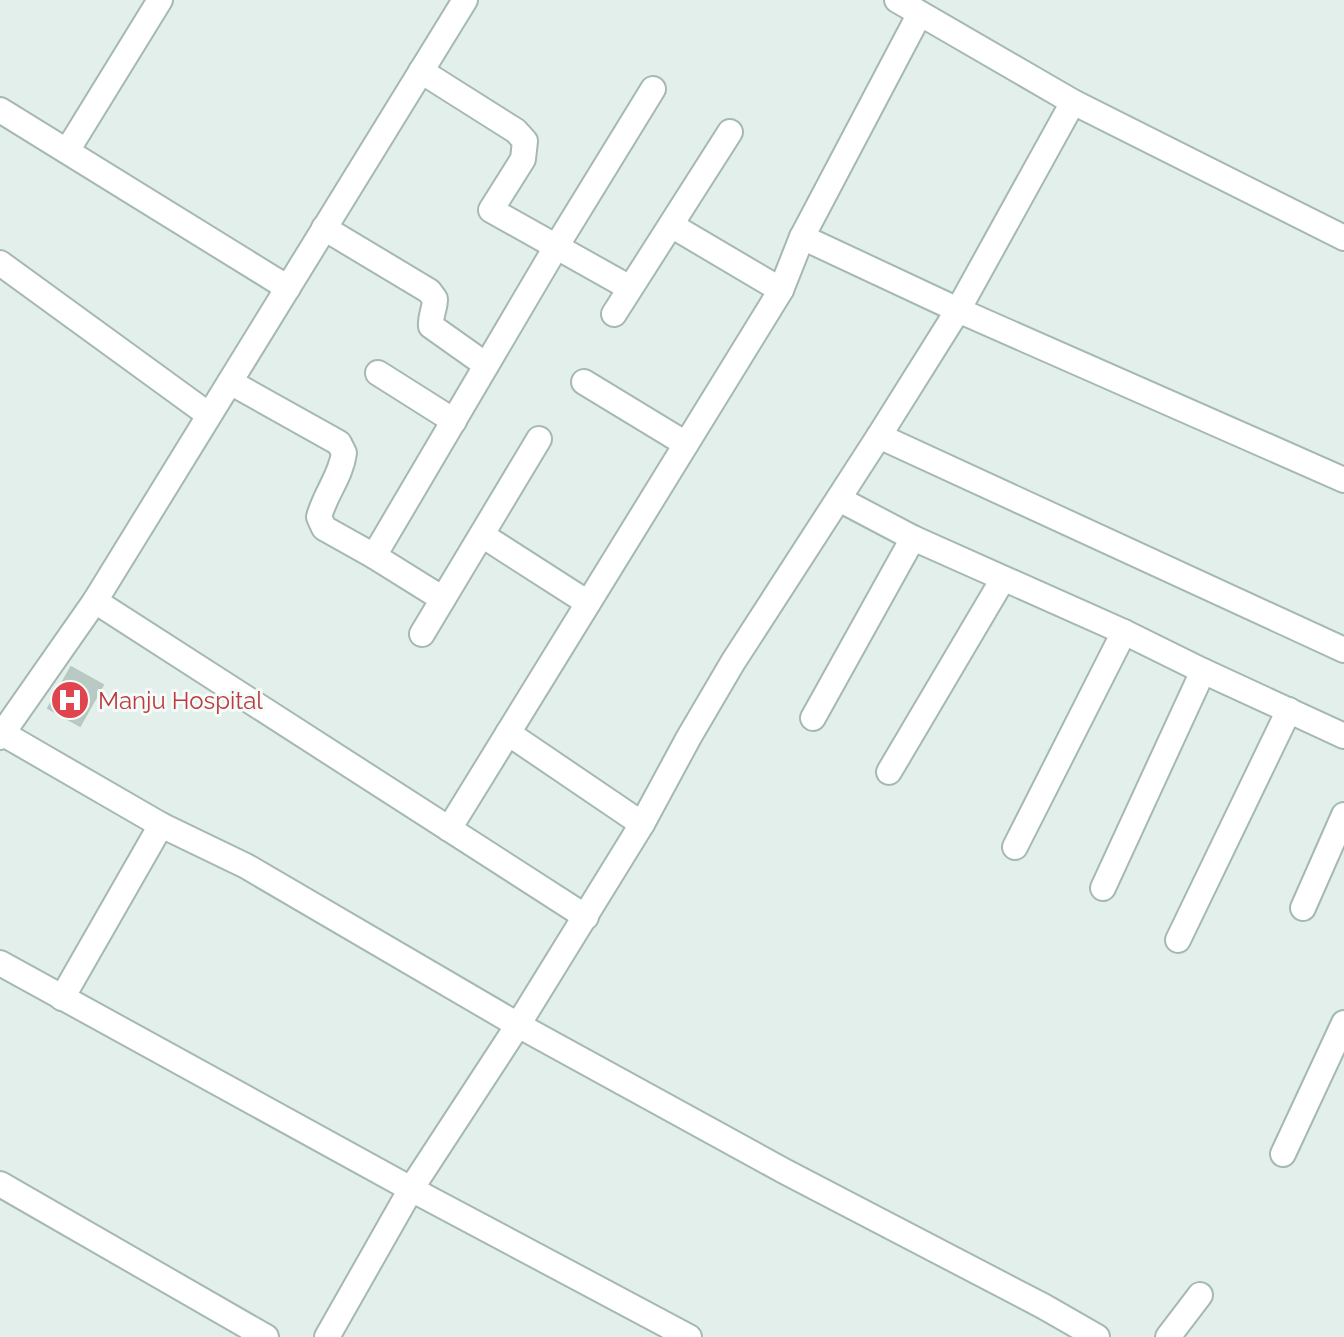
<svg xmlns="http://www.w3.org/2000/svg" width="1344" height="1337" font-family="Raleway,sans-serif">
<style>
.building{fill:#b8cac3;stroke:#b5c9c1;stroke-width:2}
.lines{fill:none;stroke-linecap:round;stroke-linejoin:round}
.minor-casing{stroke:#a5b8b2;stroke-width:28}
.tertiary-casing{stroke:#a5b8b2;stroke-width:28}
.minor{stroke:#fff;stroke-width:24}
.tertiary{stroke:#fff;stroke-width:24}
.labels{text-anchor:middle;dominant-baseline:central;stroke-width:6;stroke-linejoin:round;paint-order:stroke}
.health-label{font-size:24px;fill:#be3a42;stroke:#f5fbf8;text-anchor:start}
</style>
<rect width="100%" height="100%" fill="#e3efea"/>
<polygon class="building" points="71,667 103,685 80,726 48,708"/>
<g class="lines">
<defs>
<g id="minor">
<polyline points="421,71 516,131 525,141 523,159 491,210 630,288"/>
<polyline points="0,110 288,288"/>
<polyline points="67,151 160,0"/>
<polyline points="671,225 781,290"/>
<path d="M324,228L429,291L435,299C435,309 430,316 431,326L486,365"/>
<polyline points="802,237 958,310 1344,480"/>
<polyline points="0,263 209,415"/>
<polyline points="614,314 730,132"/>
<polyline points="378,373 454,421"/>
<path d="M230,382L339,443L344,453C341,476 325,494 319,517L324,528L374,556"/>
<polyline points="584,382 686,444"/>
<polyline points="879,436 1344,650"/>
<polyline points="839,499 913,538 1124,632 1203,671 1344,736"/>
<polyline points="482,535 588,603"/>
<polyline points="443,599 374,556 556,247 653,89"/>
<polyline points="95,601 586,917"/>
<polyline points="422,634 539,439"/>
<polyline points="813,718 913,538"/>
<polyline points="2,733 161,825 246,866 518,1025 784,1171 1043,1306 1097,1337"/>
<polyline points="508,733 642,824"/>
<polyline points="0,737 95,601 465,0"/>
<polyline points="889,772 1003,579"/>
<polyline points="449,829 781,290 802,237 919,15"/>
<polyline points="1015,847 1124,632"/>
<polyline points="1103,888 1203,671"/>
<polyline points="1303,908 1344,815"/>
<polyline points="1178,940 1289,710"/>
<polyline points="0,963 411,1189 689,1337"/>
<polyline points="62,998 161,825"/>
<polyline points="1283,1154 1344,1023"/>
<polyline points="0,1184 266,1337"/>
<polyline points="327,1337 411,1189 518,1025 642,824 689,737 733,662 879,436 958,310 1073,102"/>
<polyline points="1168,1337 1200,1295"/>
</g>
<polyline id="tertiary" points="897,0 1073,102 1344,238"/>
</defs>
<use href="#minor" class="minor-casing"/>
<use href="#tertiary" class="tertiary-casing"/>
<use href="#minor" class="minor"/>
<use href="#tertiary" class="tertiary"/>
</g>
<defs>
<symbol id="hospital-disc" viewBox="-11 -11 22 22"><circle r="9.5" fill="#e0444e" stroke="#f5fbf8"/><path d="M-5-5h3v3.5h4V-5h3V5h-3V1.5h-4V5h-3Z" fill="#fff"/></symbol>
</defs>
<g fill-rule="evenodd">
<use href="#hospital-disc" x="48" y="678" width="44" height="44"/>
</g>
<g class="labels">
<g class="health-label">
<text x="98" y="700">Manju Hospital</text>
</g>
</g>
</svg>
